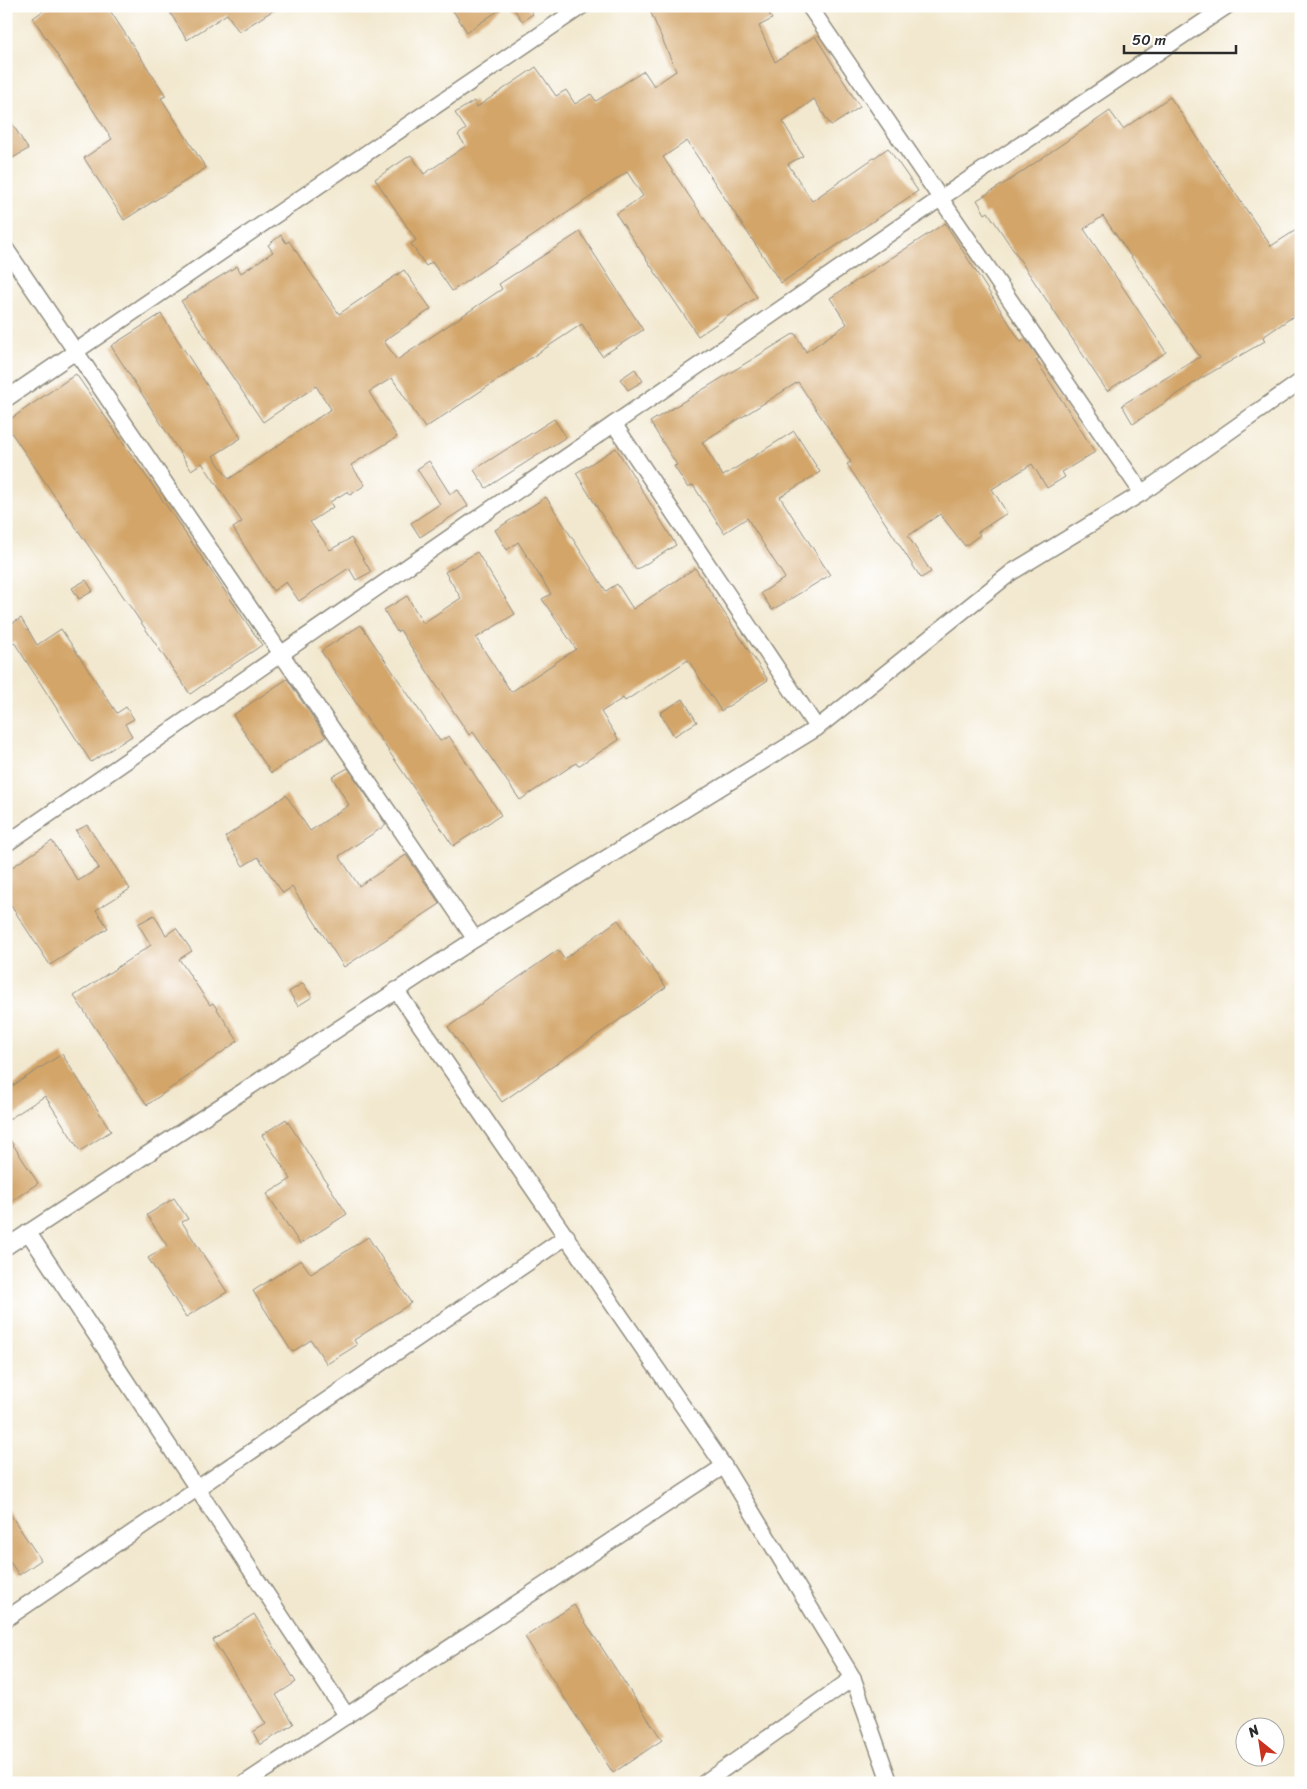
<svg xmlns="http://www.w3.org/2000/svg" width="1307" height="1789" font-family="Sriracha,sans-serif">
<style>
.building{fill:#d3a569}
.lines{fill:none;stroke-linecap:round;stroke-linejoin:round}
.minor-casing{stroke:#8e8a7d;stroke-width:18}
.minor{stroke:#fff;stroke-width:15}
</style>
<rect width="100%" height="100%" fill="#fff"/>
<filter id="ink" filterUnits="userSpaceOnUse"><feTurbulence type="fractalNoise" baseFrequency=".02" numOctaves="2"/><feDisplacementMap in="SourceGraphic" scale="10" xChannelSelector="R" yChannelSelector="G"/><feConvolveMatrix kernelMatrix="1 2 1 2 8 2 1 2 1" color-interpolation-filters="sRGB"/></filter>
<filter id="wash" filterUnits="userSpaceOnUse"><feTurbulence type="fractalNoise" baseFrequency=".0096" numOctaves="4" result="noise"/><feDisplacementMap in="SourceGraphic" scale="20" xChannelSelector="R" yChannelSelector="G"/><feGaussianBlur stdDeviation="1.12" result="paint"/><feColorMatrix in="noise" values="0 0 0 0 0 0 0 0 0 0 0 0 0 0 0 0 0 1.4 0 .05"/><feComposite in="paint" operator="in"/></filter>
<g filter="url(#wash)">
<rect width="100%" height="100%" fill="#f2e8cf"/>
<g id="blocks">
<g class="building">
<polygon points="50,6 107,6 166,96 161,98 206,168 124,220 84,158 112,139 33,18"/>
<polygon points="166,6 280,6 239,32 227,14 187,40"/>
<polygon points="450,6 505,6 467,32"/>
<polygon points="512,6 527,6 533,14 522,21"/>
<polygon points="648,6 765,6 772,19 759,26 775,62 815,36 860,107 831,126 814,99 783,122 803,156 788,164 812,201 888,148 918,191 781,283 687,141 663,157 757,297 698,336 616,214 643,196 627,172 452,291 432,262 426,266 411,244 416,240 375,179 411,155 424,174 466,146 458,135 466,129 455,113 474,101 477,107 536,67 556,96 566,90 575,104 591,94 596,101 644,71 654,86 676,71"/>
<polygon points="1170,97 1271,246 1301,227 1301,311 1263,337 1265,341 1200,379 1133,424 1122,405 1200,357 1103,216 1084,229 1166,352 1107,391 988,212 985,214 977,200 1010,180 1110,111 1123,129"/>
<polygon points="6,114 28,149 6,162"/>
<polygon points="945,223 1021,342 1025,339 1039,358 1036,360 1095,452 1062,472 1065,477 1047,488 1032,464 992,489 1007,513 978,532 980,535 965,546 940,514 908,536 931,572 921,578 847,464 851,462 798,382 702,442 723,476 794,431 820,472 780,497 830,575 772,610 761,593 785,578 747,518 724,533 693,485 688,488 674,466 677,465 650,422 795,333 806,352 847,324 830,298"/>
<polygon points="580,232 643,330 602,356 582,324 425,428 392,378 369,392 397,437 351,465 365,485 350,495 348,491 330,502 333,507 310,522 330,550 351,538 371,572 356,580 349,568 299,601 286,582 273,591 233,528 242,522 202,463 191,470 111,346 161,314 241,438 213,456 229,479 331,409 316,386 263,422 181,301 237,266 241,273 273,252 268,245 281,235 286,243 289,241 339,314 404,270 431,309 384,341 397,360 502,289 499,284"/>
<polygon points="635,369 643,381 628,390 620,379"/>
<polygon points="76,374 262,645 190,694 6,425 6,422"/>
<polygon points="554,419 566,437 486,488 474,470"/>
<polygon points="616,448 676,545 636,570 576,473"/>
<polygon points="429,461 450,494 458,490 468,506 420,537 411,523 440,504 417,469"/>
<polygon points="546,497 606,591 617,584 633,609 695,568 768,680 721,711 688,660 625,701 623,698 601,712 619,740 578,766 576,763 520,800 473,732 469,735 400,630 397,632 384,610 407,596 423,623 461,598 445,572 477,552 515,614 476,638 511,692 576,649 542,599 551,594 518,542 507,550 495,530"/>
<polygon points="86,580 93,591 79,599 72,588"/>
<polygon points="21,618 37,645 61,629 117,713 126,707 134,719 125,724 132,736 91,762 14,642 6,646 6,627"/>
<polygon points="361,625 440,741 449,736 501,815 453,846 321,651"/>
<polygon points="287,679 326,737 271,773 233,715"/>
<polygon points="683,699 697,722 674,736 660,713"/>
<polygon points="348,768 386,825 339,856 359,886 406,855 440,904 344,967 292,887 283,893 258,857 243,866 225,837 286,795 310,831 349,805 332,777"/>
<polygon points="87,825 130,889 96,910 108,928 50,965 6,898 6,871 52,841 78,881 99,868 76,831"/>
<polygon points="154,915 166,935 176,928 192,951 179,959 210,1005 213,1003 238,1041 147,1105 74,996 151,945 138,924"/>
<polygon points="618,920 666,987 502,1102 448,1027 558,950 564,959"/>
<polygon points="303,983 312,997 298,1006 289,992"/>
<polygon points="62,1054 111,1131 80,1151 45,1096 6,1121 6,1090"/>
<polygon points="286,1119 347,1214 300,1244 267,1194 291,1179 262,1135"/>
<polygon points="6,1134 38,1183 6,1205"/>
<polygon points="174,1198 188,1219 182,1222 227,1292 186,1317 148,1258 167,1246 147,1215"/>
<polygon points="368,1237 411,1303 354,1340 357,1345 327,1364 311,1340 292,1352 253,1291 301,1260 311,1274"/>
<polygon points="6,1508 41,1560 19,1575 6,1556"/>
<polygon points="574,1605 662,1740 613,1773 525,1637"/>
<polygon points="254,1614 296,1682 276,1695 294,1724 260,1745 253,1732 266,1724 213,1640"/>
</g>
</g>
</g>
<g filter="url(#ink)">
<use href="#blocks" fill-opacity="0" stroke="#8e8a7d" stroke-width="1"/>
<g class="lines">
<defs>
<g id="minor">
<polyline points="809,6 1142,493"/>
<polyline points="6,249 475,939"/>
<polyline points="6,399 582,6"/>
<polyline points="614,424 817,728"/>
<polyline points="6,844 941,198 1227,6"/>
<polyline points="396,990 724,1466 853,1678 890,1783"/>
<polyline points="28,1232 347,1716"/>
<polyline points="6,1247 475,939 817,728 1012,572 1142,493 1301,381"/>
<polyline points="6,1619 567,1236"/>
<polyline points="245,1783 724,1466"/>
<polyline points="704,1783 853,1678"/>
</g>
</defs>
<use href="#minor" class="minor-casing"/>
<use href="#minor" class="minor"/>
</g>
</g>
<rect width="1307" height="1789" fill="none" stroke="#fff" stroke-width="25"/>
<g transform="translate(1260 1742) rotate(330)"><circle r="24" fill="#ffffff" stroke="#aaaaaa"/>
<path d="M0-4L9 19L0 12L-9 19Z" fill="#c8321e"/>
<text y="-8" font-size="14" font-weight="bold" text-anchor="middle" fill="#2b2b2b">N</text>
</g>
<path d="M1124 45v8h112v-8" fill="none" stroke="#2b2b2b" stroke-width="2.5"/>
<text x="1132" y="45" font-size="15" fill="#2b2b2b" stroke="#ffffff" stroke-width="4" paint-order="stroke">50 m</text>
</svg>
